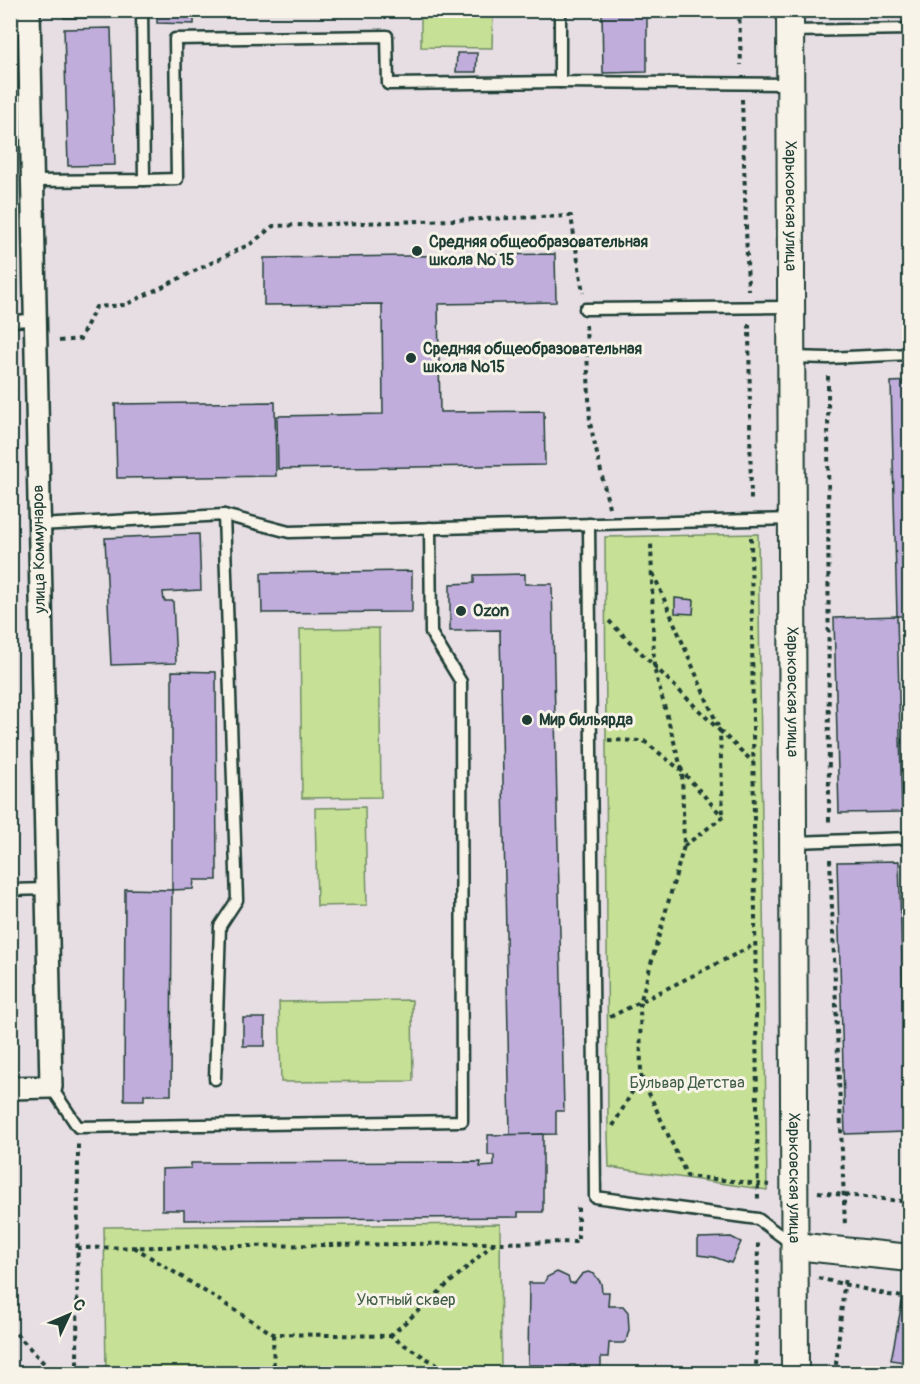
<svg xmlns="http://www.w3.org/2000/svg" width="920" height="1384" font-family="Pangolin,sans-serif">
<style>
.green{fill:#c6e096;stroke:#728e65;stroke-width:1.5}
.building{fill:#c1addc;stroke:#1f3d34;stroke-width:1.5}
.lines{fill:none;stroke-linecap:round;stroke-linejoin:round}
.service-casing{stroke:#1f3d34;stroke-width:15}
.minor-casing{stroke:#1f3d34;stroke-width:26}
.tertiary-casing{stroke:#1f3d34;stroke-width:30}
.path{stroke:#1f3d34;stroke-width:4;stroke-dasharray:4.5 4.5;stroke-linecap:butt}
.service{stroke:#f7f3e8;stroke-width:10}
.minor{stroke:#f7f3e8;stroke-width:21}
.tertiary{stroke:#f7f3e8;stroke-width:26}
.poi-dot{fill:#1f3d34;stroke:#f7f3e8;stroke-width:2}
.labels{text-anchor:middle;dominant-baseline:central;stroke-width:6;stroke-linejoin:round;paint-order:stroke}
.street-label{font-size:16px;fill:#1f3d34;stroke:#f7f3e8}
.poi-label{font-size:16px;font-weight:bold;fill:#1f3d34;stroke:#f7f3e8;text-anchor:start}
.park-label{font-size:16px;fill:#405e48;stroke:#f7f3e8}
</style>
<rect width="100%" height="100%" fill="#e7dee4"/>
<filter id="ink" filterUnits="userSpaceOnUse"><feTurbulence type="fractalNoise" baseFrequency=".0167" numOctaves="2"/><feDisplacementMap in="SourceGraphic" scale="12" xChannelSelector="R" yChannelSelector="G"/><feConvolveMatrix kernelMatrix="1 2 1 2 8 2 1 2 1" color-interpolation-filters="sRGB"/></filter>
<g filter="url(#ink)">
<g class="green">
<polygon points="421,11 493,11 492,48 421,47"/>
<polygon points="758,534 767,1190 609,1167 608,1134 605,537"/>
<polygon points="379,628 381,797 302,798 300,629"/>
<polygon points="365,807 367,905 317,906 315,808"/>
<polygon points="412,1000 413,1081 281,1082 279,1002"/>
<polygon points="500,1224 501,1373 106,1373 104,1227"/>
</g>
<g class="building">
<rect x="64" y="10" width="47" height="8"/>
<polygon points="157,10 194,10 194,24 157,23"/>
<polygon points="602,10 647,10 647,72 603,73"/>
<polygon points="111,28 115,165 68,166 64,29"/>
<polygon points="457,53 477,53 476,72 456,72"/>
<polygon points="555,254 556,302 438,304 440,412 544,411 545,465 278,469 277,416 383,414 382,304 264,305 264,258"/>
<polygon points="910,381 910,616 897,616 891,382"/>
<polygon points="275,402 276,476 117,478 115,404"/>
<polygon points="199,534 201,590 163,592 164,601 173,601 176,663 111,665 105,538"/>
<polygon points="412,571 412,612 262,613 261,573"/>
<polygon points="525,574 525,584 552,584 564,1111 556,1111 556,1134 510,1135 500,630 450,631 450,584 474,583 474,575"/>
<polygon points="675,598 694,600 693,614 675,613"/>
<polygon points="897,616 902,812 839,813 834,618"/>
<polygon points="172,671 216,672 217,880 194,880 193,889 172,890"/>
<polygon points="899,861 907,1132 845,1134 837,862"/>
<polygon points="125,889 172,890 171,1095 144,1095 144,1100 124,1100"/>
<rect x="243" y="1018" width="22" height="28"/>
<polygon points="543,1134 543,1212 518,1212 518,1217 184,1220 184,1210 162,1210 162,1169 191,1168 191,1163 481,1162 480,1167 494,1166 494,1155 488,1155 488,1135"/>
<polygon points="731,1237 741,1242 731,1263 714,1257 698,1255 698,1238"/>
<polygon points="557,1272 568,1277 570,1283 575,1283 582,1274 588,1272 594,1274 601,1283 602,1292 609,1292 608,1306 623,1306 628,1312 629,1330 626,1341 623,1343 609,1343 608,1357 601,1357 601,1366 596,1374 580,1374 575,1365 570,1365 565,1374 549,1374 544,1365 528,1365 529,1283 544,1283 547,1277"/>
<polygon points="902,1303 910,1305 910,1363 891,1360"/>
</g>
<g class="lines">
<defs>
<g id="service">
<polyline points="560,10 560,82 791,84"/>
<polyline points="791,31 910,29"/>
<polyline points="144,180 177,179 175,39 387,36 388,84 560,82"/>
<polyline points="32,181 144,180 142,10"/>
<polyline points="585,309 791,307"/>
<polyline points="10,321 34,320"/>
<polyline points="792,357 828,358 910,354"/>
<polyline points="589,524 595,1197 758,1219 792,1244"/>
<polyline points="39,525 224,515 289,532 792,519"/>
<polyline points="794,842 910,838"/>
<polyline points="10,890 47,889"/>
<polyline points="215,1079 220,926 237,900 224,515"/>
<polyline points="51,1087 78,1127 462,1121 461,682 431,633 430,528"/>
</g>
<polyline id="minor" points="10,1088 51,1087 29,10"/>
<g id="tertiary">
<path id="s1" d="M790,10L795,1374"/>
<polyline points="795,1246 910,1258"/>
</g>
</defs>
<use href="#service" class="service-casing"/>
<use href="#minor" class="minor-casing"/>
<use href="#tertiary" class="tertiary-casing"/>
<g class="path">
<polyline points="739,10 741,65"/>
<polyline points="742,99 748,290"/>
<polyline points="749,324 751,503"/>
<polyline points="586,325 590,423 609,507"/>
<polyline points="59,341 80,339 96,307 125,305 252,243 273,226 571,216 583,293"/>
<polyline points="828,376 829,825"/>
<polyline points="751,537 758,1202"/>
<polyline points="653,573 720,731 753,762"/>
<polyline points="609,621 720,731 723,817"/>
<polyline points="608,740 644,741 682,771 723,817"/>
<polyline points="684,846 723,817"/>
<polyline points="830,859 845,1226"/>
<polyline points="610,1017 756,944"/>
<polyline points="641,1076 687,1176 769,1185"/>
<polyline points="613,1126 641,1076 640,1003 684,846 682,771 654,668 651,541"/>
<polyline points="818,1192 910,1202"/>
<polyline points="134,1247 273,1334 390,1336 452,1374"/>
<polyline points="77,1248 578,1242 578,1204"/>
<polyline points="818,1278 889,1295 910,1298"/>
<polyline points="10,1327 54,1374"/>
<polyline points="273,1334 274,1374"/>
<polyline points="390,1336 493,1244"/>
<polyline points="77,1374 78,1143"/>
<polyline points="756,1374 758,1242"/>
<polyline points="835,1374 845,1276"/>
</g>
<use href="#service" class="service"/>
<use href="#minor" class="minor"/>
<use href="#tertiary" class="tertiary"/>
</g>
</g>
<g class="poi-dot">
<circle cx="417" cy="251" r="6"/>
<circle cx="411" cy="358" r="6"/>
<circle cx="461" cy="611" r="6"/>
<circle cx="527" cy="720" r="6"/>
</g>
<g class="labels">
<g class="street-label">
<text stroke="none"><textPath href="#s1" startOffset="196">Харьковская улица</textPath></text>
<text transform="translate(39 549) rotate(-91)">улица Коммунаров</text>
<text stroke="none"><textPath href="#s1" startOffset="682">Харьковская улица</textPath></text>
<text stroke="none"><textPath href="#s1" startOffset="1168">Харьковская улица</textPath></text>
</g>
<g class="poi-label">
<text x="429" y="242">Средняя общеобразовательная<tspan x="429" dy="18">школа № 15</tspan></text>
<text x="423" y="349">Средняя общеобразовательная<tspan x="423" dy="18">школа №15</tspan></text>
<text x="473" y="611">Ozon</text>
<text x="539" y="720">Мир бильярда</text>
</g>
<g class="park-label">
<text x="687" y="1083">Бульвар Детства</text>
<text x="406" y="1300">Уютный сквер</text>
</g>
</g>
<rect width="920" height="1384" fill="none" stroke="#f7f3e8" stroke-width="36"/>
<rect x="18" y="18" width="884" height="1348" fill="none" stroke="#1f3d34" stroke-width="2" filter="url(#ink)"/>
<g transform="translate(69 1315) rotate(46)" stroke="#f7f3e8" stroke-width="4.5" paint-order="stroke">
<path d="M0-4.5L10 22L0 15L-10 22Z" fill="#1f3d34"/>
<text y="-9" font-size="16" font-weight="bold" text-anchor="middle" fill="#1f3d34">С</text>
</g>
</svg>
